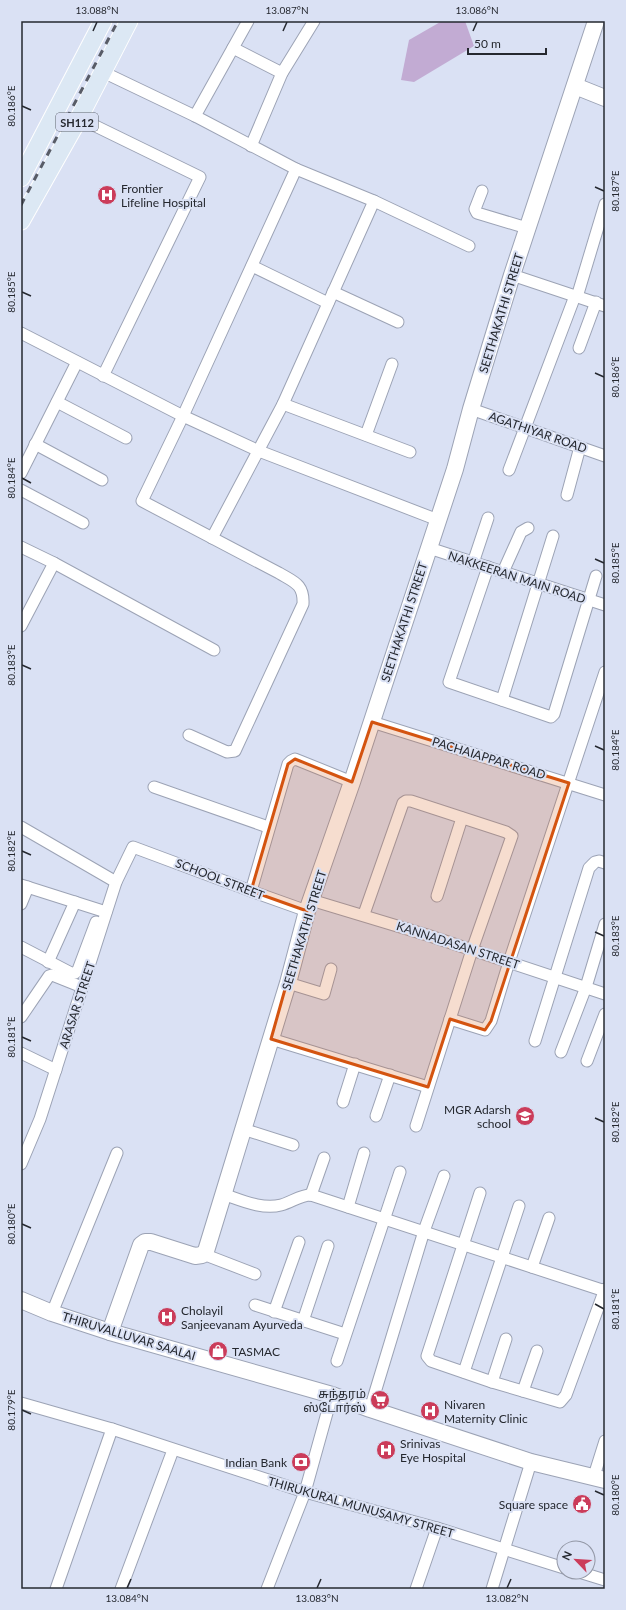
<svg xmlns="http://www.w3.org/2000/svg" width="626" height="1610" font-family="Lato,'Noto Sans Tamil',sans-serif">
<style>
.green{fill:#c2abd3}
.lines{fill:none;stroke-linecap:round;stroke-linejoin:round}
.street-casing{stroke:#9ca3b5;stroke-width:13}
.secondary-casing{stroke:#9ca3b5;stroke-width:18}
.primary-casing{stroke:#fff;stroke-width:19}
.street{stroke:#fff;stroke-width:11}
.secondary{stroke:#fff;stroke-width:16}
.primary{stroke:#dce8f4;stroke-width:17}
.rail{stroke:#585c67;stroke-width:3;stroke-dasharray:7 7;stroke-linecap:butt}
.marked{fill:#d45410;fill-opacity:0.2;stroke:#d45410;stroke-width:3;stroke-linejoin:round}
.ticks{fill:none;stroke:#25282f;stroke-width:1.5}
.labels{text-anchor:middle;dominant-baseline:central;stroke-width:4;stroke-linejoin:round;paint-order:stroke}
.shield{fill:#dae1f4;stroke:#5b606a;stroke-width:1}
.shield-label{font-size:11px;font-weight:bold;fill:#25282f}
.poi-label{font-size:12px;fill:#25282f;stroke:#dae1f4;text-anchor:start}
.street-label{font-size:12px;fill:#25282f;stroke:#dae1f4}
.neatline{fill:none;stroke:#25282f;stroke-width:1.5}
.ticks-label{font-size:10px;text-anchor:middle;fill:#25282f}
</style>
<rect width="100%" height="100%" fill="#dae1f4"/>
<polygon class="green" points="442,21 465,21 474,46 414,82 401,80 409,40"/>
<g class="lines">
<defs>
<g id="street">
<polyline points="233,48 282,73"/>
<polyline points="103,72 195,116 296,169 374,201 469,246"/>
<polyline points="195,116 248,21"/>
<polyline points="79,118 200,177 103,376"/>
<polyline points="251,146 282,73 314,21"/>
<polyline points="482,191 475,209 477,213 527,228"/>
<polyline points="252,266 328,303"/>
<polyline points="512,275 605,306"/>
<polyline points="333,292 398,322"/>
<polyline points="577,297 605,204"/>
<polyline points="21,333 183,416 259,451 438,520"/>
<polyline points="579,348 596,302"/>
<polyline points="57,402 126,438"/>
<polyline points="283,404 410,452"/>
<polyline points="471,409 605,456"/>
<polyline points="366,435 392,364"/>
<polyline points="35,444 102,480"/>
<polyline points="509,470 575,296"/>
<polyline points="21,473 77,362"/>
<polyline points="21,490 83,523"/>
<polyline points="567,495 580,447"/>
<polyline points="212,538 283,404 374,201"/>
<polyline points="21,547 54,563 214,650"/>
<polyline points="429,548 605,605"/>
<polyline points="473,563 488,518"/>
<polyline points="488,567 449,682 551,717 554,714 596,576"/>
<polyline points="503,572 521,532 528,528"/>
<polyline points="21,626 54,563"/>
<polyline points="502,700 553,536"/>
<polyline points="372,722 605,795"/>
<path d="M189,735L227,752L235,751L303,604C304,584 294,582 279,573L142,501L183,416L296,169"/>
<polyline points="154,787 268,827"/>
<polyline points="21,827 116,882"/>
<polyline points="21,885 106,912"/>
<polyline points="251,891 288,764 291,761 295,759 352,782"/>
<polyline points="437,896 462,818"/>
<polyline points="311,900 427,935 605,994"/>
<polyline points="21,904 28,887"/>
<polyline points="364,914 403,803 406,801 411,801 506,832 512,836 472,950 416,1126"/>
<polyline points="21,947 71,973 75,973 78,970 96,922"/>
<polyline points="48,962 75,902"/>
<polyline points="288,983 324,994 331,969"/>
<polyline points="21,1017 49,976 52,975 82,987"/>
<polyline points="450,1019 485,1030 491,1021 509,962 605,672"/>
<polyline points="271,1039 428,1087"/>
<polyline points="535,1041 589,868 595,862 599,861 605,863"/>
<polyline points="561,1052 586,987 605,924"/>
<polyline points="21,1053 56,1070"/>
<polyline points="587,1061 605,1014"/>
<polyline points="343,1102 355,1064"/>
<polyline points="376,1116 390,1075"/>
<polyline points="243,1129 293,1145"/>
<polyline points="21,1164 40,1119 116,882 133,847 251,891 307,911"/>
<polyline points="480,1193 427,1356 431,1361 492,1382"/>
<path d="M223,1194C241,1200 262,1210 281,1205C292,1202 300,1195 311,1195L605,1291"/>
<polyline points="311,1195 324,1158"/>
<polyline points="348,1207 364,1153"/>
<polyline points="203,1254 255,1274"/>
<polyline points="532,1267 549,1218"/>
<polyline points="255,1305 345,1334"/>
<polyline points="274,1312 299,1242"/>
<polyline points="52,1313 117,1153"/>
<polyline points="303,1321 328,1246"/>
<polyline points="506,1339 492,1382 560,1402 566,1395 605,1289"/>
<polyline points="337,1361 400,1172"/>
<polyline points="464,1372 519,1206"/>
<polyline points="523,1391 537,1351"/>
<polyline points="21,1403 112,1429 305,1492 437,1528 564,1568"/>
<polyline points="370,1409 424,1231 444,1176"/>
<polyline points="594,1476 605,1441"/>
<polyline points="579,1572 605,1580"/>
<polyline points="56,1589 112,1429"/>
<polyline points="121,1589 173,1450"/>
<polyline points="267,1589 305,1492 332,1395"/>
<polyline points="416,1589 437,1528"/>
<polyline points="492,1589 531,1462"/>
</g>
<g id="secondary">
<polyline points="575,86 605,98"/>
<polyline points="21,1300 52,1313 110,1332 332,1395 370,1409 531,1462 605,1480"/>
<polyline points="110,1332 141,1245 145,1242 151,1242 195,1256 202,1255 206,1251 288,983 307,911 352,782 455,469 471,409 512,275 596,21"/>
</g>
<g id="primary">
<polyline points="21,178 103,21"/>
<polyline points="21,221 79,118 129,21"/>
</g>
</defs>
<use href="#street" class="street-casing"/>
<use href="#secondary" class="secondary-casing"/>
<use href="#primary" class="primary-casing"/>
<use href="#street" class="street"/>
<use href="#secondary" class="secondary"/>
<use href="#primary" class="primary"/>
<polyline class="rail" points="21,205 118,21"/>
</g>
<path class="marked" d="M372,722L569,783L491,1021L485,1030L450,1019L428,1087L271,1039L307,911L251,891L288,764L295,759L352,782Z"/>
<path class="ticks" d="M93,31L97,22M283,31L287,22M473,31L477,22M22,106L31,110M595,187L604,191M22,292L31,296M595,373L604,377M22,478L31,483M595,559L604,563M22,665L31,669M595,746L604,750M22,851L31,855M595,932L604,936M22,1037L31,1041M595,1118L604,1122M22,1224L31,1228M595,1304L604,1309M22,1410L31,1414M595,1491L604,1495M127,1588L131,1579M317,1588L321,1579M507,1588L511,1579"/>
<defs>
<symbol id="hospital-disc" viewBox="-11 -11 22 22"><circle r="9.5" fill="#cb3c5a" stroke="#dae1f4"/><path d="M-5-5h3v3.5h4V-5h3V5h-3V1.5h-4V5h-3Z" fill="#fff"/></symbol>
<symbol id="school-disc" viewBox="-11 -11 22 22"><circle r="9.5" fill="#cb3c5a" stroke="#dae1f4"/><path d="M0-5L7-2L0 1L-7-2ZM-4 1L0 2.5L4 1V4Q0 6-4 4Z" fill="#fff"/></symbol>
<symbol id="shop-disc" viewBox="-11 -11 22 22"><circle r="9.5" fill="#cb3c5a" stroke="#dae1f4"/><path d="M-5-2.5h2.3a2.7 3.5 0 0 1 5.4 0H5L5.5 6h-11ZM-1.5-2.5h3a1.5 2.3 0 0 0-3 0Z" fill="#fff"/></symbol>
<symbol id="supermarket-disc" viewBox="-11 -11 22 22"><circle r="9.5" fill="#cb3c5a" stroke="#dae1f4"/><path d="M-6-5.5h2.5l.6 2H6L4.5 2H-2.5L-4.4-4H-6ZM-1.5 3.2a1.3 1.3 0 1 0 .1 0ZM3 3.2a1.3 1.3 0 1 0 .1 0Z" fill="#fff"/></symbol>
<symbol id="bank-disc" viewBox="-11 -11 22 22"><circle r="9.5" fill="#cb3c5a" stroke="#dae1f4"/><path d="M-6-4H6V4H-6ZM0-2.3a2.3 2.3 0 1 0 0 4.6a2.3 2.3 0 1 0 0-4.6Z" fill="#fff"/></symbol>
<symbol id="civic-disc" viewBox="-11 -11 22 22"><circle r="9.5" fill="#cb3c5a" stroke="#dae1f4"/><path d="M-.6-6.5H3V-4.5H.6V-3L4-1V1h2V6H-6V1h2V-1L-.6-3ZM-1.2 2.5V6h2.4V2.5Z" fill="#fff"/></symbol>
</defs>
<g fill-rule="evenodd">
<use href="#hospital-disc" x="96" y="184" width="22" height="22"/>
<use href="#school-disc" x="514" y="1105" width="22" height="22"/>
<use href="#hospital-disc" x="156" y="1306" width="22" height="22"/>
<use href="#shop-disc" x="207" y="1340" width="22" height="22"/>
<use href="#supermarket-disc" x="369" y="1389" width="22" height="22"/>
<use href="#hospital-disc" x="419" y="1400" width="22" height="22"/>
<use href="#hospital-disc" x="375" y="1439" width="22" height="22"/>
<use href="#bank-disc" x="290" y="1451" width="22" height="22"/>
<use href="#civic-disc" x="571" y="1493" width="22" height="22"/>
</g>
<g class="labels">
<rect class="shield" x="56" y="113" width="42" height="18" rx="3"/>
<g class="shield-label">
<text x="77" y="122">SH112</text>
</g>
<g class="poi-label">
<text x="121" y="188">Frontier<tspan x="121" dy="14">Lifeline Hospital</tspan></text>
<text x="511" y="1109" text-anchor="end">MGR Adarsh<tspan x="511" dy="14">school</tspan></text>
<text x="181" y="1310">Cholayil<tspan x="181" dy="14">Sanjeevanam Ayurveda</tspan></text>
<text x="232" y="1351">TASMAC</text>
<text x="366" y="1393" text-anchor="end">சுந்தரம்<tspan x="366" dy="14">ஸ்டோர்ஸ்</tspan></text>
<text x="444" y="1404">Nivaren<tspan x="444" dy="14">Maternity Clinic</tspan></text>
<text x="400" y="1443">Srinivas<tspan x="400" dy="14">Eye Hospital</tspan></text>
<text x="287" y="1462" text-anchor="end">Indian Bank</text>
<text x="568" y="1504" text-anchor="end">Square space</text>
</g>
<g class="street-label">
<text transform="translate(501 313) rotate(-73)">SEETHAKATHI STREET</text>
<text transform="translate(538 432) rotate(19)">AGATHIYAR ROAD</text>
<text transform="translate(517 577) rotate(18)">NAKKEERAN MAIN ROAD</text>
<text transform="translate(404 622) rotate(-72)">SEETHAKATHI STREET</text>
<text transform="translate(489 758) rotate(17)">PACHAIAPPAR ROAD</text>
<text transform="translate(220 879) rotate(21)">SCHOOL STREET</text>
<text transform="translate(304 930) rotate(-73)">SEETHAKATHI STREET</text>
<text transform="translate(458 945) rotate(18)">KANNADASAN STREET</text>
<text transform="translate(77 1005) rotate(-72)">ARASAR STREET</text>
<text transform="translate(129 1336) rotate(17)">THIRUVALLUVAR SAALAI</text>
<text transform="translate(361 1507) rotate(16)">THIRUKURAL MUNUSAMY STREET</text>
</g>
</g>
<rect width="626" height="1610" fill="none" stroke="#dae1f4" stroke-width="44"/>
<g transform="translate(576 1560) rotate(295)"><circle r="19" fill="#dae1f4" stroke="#9297a5"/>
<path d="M0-3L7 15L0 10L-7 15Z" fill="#cb3c5a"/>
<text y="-6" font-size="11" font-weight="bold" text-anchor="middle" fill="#25282f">N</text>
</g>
<path d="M468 48v6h78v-6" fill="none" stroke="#25282f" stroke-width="2"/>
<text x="474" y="48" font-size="12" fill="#25282f" stroke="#dae1f4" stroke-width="3" paint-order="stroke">50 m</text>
<rect x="22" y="22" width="582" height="1566" class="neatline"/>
<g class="ticks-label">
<text x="97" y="14">13.088°N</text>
<text x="287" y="14">13.087°N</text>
<text x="477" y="14">13.086°N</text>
<text transform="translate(11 106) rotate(-90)" y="4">80.186°E</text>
<text transform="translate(615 191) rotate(-90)" y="4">80.187°E</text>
<text transform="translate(11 292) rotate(-90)" y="4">80.185°E</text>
<text transform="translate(615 377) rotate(-90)" y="4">80.186°E</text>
<text transform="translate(11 478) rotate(-90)" y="4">80.184°E</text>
<text transform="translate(615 563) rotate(-90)" y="4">80.185°E</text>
<text transform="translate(11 665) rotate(-90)" y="4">80.183°E</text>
<text transform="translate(615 750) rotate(-90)" y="4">80.184°E</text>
<text transform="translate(11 851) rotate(-90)" y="4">80.182°E</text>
<text transform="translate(615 936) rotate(-90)" y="4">80.183°E</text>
<text transform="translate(11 1037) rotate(-90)" y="4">80.181°E</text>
<text transform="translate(615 1122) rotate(-90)" y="4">80.182°E</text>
<text transform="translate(11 1224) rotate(-90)" y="4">80.180°E</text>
<text transform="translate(615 1309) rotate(-90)" y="4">80.181°E</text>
<text transform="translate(11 1410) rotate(-90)" y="4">80.179°E</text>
<text transform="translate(615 1495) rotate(-90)" y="4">80.180°E</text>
<text x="127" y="1602">13.084°N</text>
<text x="317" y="1602">13.083°N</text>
<text x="507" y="1602">13.082°N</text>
</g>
</svg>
